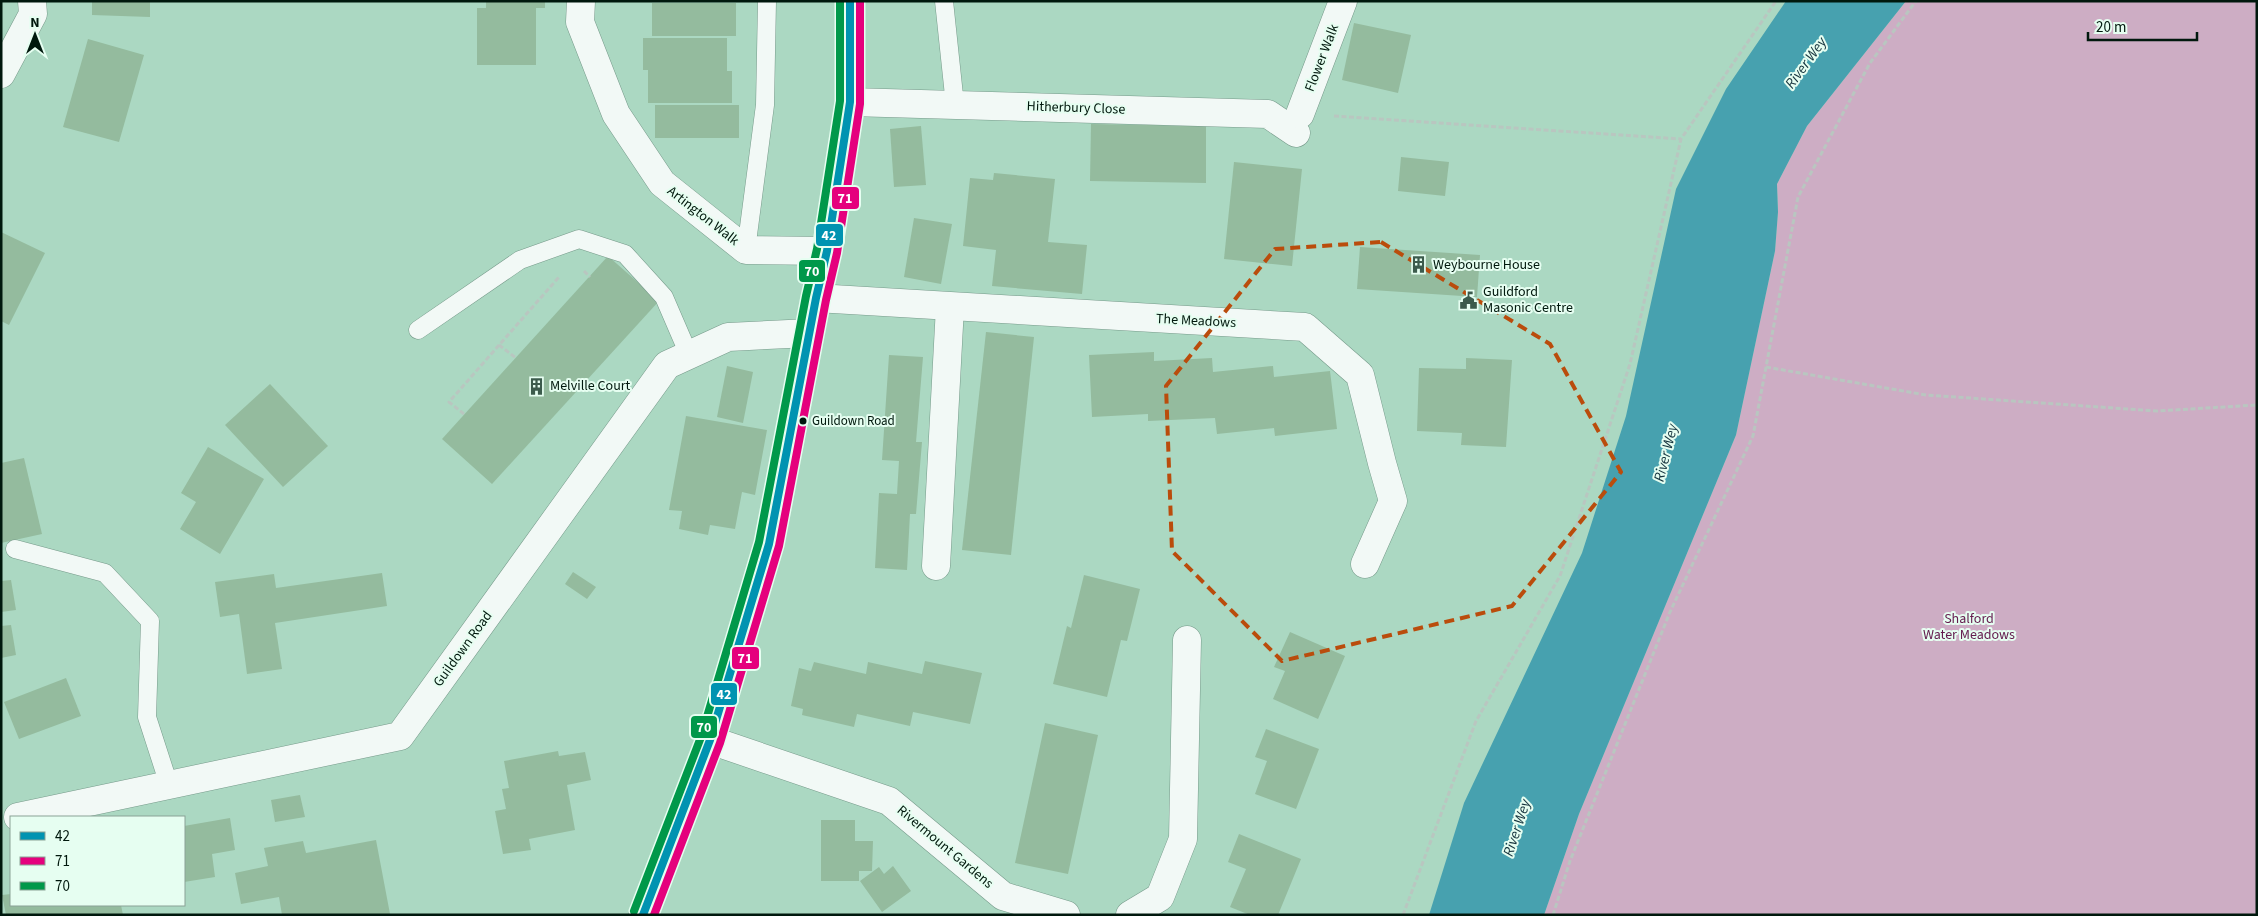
<svg xmlns="http://www.w3.org/2000/svg" width="2258" height="916" font-family="'Source Sans 3',sans-serif">
<style>
.park{fill:#cdadc4}
.water{fill:#47a1af}
.building{fill:#94bb9e}
.lines{fill:none;stroke-linecap:round;stroke-linejoin:round}
.service-casing{stroke:#769a8a;stroke-width:19}
.minor-casing{stroke:#769a8a;stroke-width:29}
.primary-casing{stroke:#769a8a;stroke-width:29}
.path{stroke:#b9c6c0;stroke-width:3;stroke-dasharray:5 2.5;stroke-linecap:butt}
.service{stroke:#f2f9f6;stroke-width:18}
.minor{stroke:#f2f9f6;stroke-width:28}
.primary{stroke:#f2f9f6;stroke-width:28}
.bus-1-casing{stroke:#e6fef1;stroke-width:11}
.bus-2-casing{stroke:#e6fef1;stroke-width:11}
.bus-3-casing{stroke:#e6fef1;stroke-width:11}
.bus-1{stroke:#0093b1;stroke-width:8}
.bus-2{stroke:#e5007d;stroke-width:8}
.bus-3{stroke:#00984a;stroke-width:8}
.marked{fill:none;stroke:#ba4c0c;stroke-width:4;stroke-dasharray:10 6;stroke-linejoin:round}
.bus-dot{fill:#00180d;stroke:#e6fef1;stroke-width:2}
.labels{text-anchor:middle;dominant-baseline:central;stroke-width:4;stroke-linejoin:round;paint-order:stroke}
.bus-label{font-size:13px;fill:#00180d;stroke:#e6fef1;text-anchor:start}
.street-label{font-size:14px;fill:#00180d;stroke:#e6fef1}
.poi-label{font-size:14px;fill:#00180d;stroke:#e6fef1;text-anchor:start}
.park-label{font-size:14px;fill:#641b4e;stroke:#e6fef1}
.water-label{font-size:15px;font-style:italic;fill:#16343e;stroke:#e6fef1}
.line-badge{stroke:#e6fef1;stroke-width:2}
.badge-label{font-size:14px;text-anchor:middle;font-weight:bold;fill:#fff}
</style>
<rect width="100%" height="100%" fill="#abd8c2"/>
<polygon class="park" points="1906,1 2257,1 2257,915 1544,915 1579,814 1736,435 1775,251 1778,212 1777,184 1807,126"/>
<polygon class="water" points="1786,1 1906,1 1807,126 1777,184 1778,212 1775,251 1736,435 1579,814 1544,915 1429,915 1464,803 1582,553 1626,416 1676,189 1726,89"/>
<g class="building">
<polygon points="92,1 150,1 150,17 92,15"/>
<polygon points="486,1 545,1 545,8 536,8 536,65 477,65 477,8 486,8"/>
<rect x="652" y="3" width="84" height="33"/>
<polygon points="1354,23 1411,35 1398,93 1342,80"/>
<polygon points="643,38 727,38 727,71 732,71 732,103 648,103 648,70 643,70"/>
<polygon points="88,39 144,55 119,142 63,127"/>
<rect x="655" y="105" width="84" height="33"/>
<polygon points="1091,124 1206,126 1206,183 1090,181"/>
<polygon points="921,126 926,185 894,187 890,129"/>
<polygon points="1401,157 1449,162 1445,196 1398,191"/>
<polygon points="1234,162 1302,169 1292,266 1224,259"/>
<polygon points="994,173 1055,179 1048,242 1087,245 1082,294 992,286 996,250 963,246 970,178 993,180"/>
<polygon points="914,218 952,224 941,284 904,277"/>
<polygon points="1,232 45,253 9,325 1,321"/>
<polygon points="1360,247 1480,255 1477,297 1357,289"/>
<polygon points="608,256 659,301 492,484 442,439"/>
<polygon points="986,332 1034,337 1011,555 962,550"/>
<polygon points="1154,352 1154,361 1212,358 1213,372 1273,366 1274,377 1330,371 1337,429 1275,436 1274,428 1217,434 1215,418 1148,421 1148,414 1092,417 1089,355"/>
<polygon points="889,355 923,357 916,442 922,442 916,514 910,514 907,570 875,568 879,493 897,494 899,461 882,460"/>
<polygon points="1466,358 1512,360 1506,447 1461,445 1462,433 1417,431 1419,368 1466,369"/>
<polygon points="727,366 753,372 743,423 717,417"/>
<polygon points="270,384 328,446 283,487 225,425"/>
<polygon points="686,416 767,430 755,495 742,492 735,529 710,525 708,535 679,529 682,511 669,510"/>
<polygon points="208,447 264,479 220,554 180,529 196,502 181,493"/>
<polygon points="24,458 42,534 1,543 1,463"/>
<polygon points="573,572 596,587 587,599 565,584"/>
<polygon points="382,573 387,606 275,623 282,669 247,674 239,614 220,617 215,582 274,574 276,588"/>
<polygon points="1084,575 1140,589 1127,641 1121,640 1107,697 1053,684 1067,626 1071,628"/>
<polygon points="11,580 16,610 1,612 1,581"/>
<polygon points="11,625 16,655 1,658 1,626"/>
<polygon points="1290,632 1345,656 1318,719 1273,699 1285,671 1274,667"/>
<polygon points="925,661 982,673 970,724 913,712 910,726 857,714 854,727 802,715 803,709 791,706 799,668 811,671 814,662 866,674 868,662 922,674"/>
<polygon points="66,678 81,716 19,739 4,702"/>
<polygon points="1045,723 1098,735 1068,874 1015,863"/>
<polygon points="1266,729 1319,749 1296,809 1255,794 1267,761 1255,757"/>
<polygon points="558,751 559,756 585,752 591,780 567,785 575,830 529,839 531,850 503,854 495,811 506,809 502,789 509,788 504,761"/>
<polygon points="300,795 305,817 275,822 271,800"/>
<polygon points="230,818 235,850 212,854 215,877 184,882 184,826"/>
<polygon points="821,820 855,820 855,841 873,841 872,871 859,871 859,881 821,881"/>
<polygon points="1239,834 1301,859 1278,915 1250,915 1230,907 1246,869 1228,862"/>
<polygon points="376,840 390,914 282,915 279,897 241,904 235,873 268,866 264,848 303,841 306,853"/>
<polygon points="893,866 911,891 882,912 860,881 879,867 884,874"/>
<polygon points="11,894 11,905 121,905 123,915 6,915 2,895"/>
</g>
<g class="lines">
<defs>
<g id="service">
<polyline points="944,1 955,105"/>
<polyline points="746,250 765,105 767,1"/>
<polyline points="418,330 520,260 579,239 625,254 664,297 689,355"/>
<polyline points="15,549 105,573 150,621 147,717 169,785"/>
</g>
<g id="minor">
<polyline points="581,1 580,22 616,114 662,183 746,250 827,251"/>
<polyline points="1,74 33,14 32,1"/>
<polyline points="850,102 1268,114 1296,133"/>
<polyline points="1300,114 1343,1"/>
<polyline points="816,298 1305,327 1360,375 1382,463 1393,501 1365,564"/>
<polyline points="936,566 950,307"/>
<polyline points="710,740 889,801 1003,896 1066,915"/>
<polyline points="18,817 400,736 667,365 728,337 810,333"/>
<polyline points="1130,915 1160,897 1183,839 1187,640"/>
</g>
<polyline id="primary" points="643,915 710,740 769,544 816,298 827,251 850,102 850,1"/>
</defs>
<use href="#service" class="service-casing"/>
<use href="#minor" class="minor-casing"/>
<use href="#primary" class="primary-casing"/>
<g class="path">
<polyline points="1334,116 1681,139"/>
<polyline points="584,271 590,277"/>
<polyline points="499,345 516,358"/>
<polyline points="1766,367 1926,395 2157,411 2257,405"/>
<polyline points="464,414 449,402 559,277"/>
<polyline points="1403,915 1476,721 1560,576 1630,364 1681,139 1776,1"/>
<polyline points="1553,915 1570,861 1670,612 1753,436 1798,197 1870,63 1916,1"/>
</g>
<use href="#service" class="service"/>
<use href="#minor" class="minor"/>
<use href="#primary" class="primary"/>
<defs>
<polyline id="bus-1" points="643,915 710,740 769,544 816,298 827,251 850,102 850,1"/>
<polyline id="bus-2" points="654,915 720,743 779,546 826,300 837,253 860,104 860,1"/>
<polyline id="bus-3" points="634,911 701,737 759,542 806,296 817,249 840,101 840,1"/>
</defs>
<use href="#bus-1" class="bus-1-casing"/>
<use href="#bus-2" class="bus-2-casing"/>
<use href="#bus-3" class="bus-3-casing"/>
<use href="#bus-1" class="bus-1"/>
<use href="#bus-2" class="bus-2"/>
<use href="#bus-3" class="bus-3"/>
</g>
<path class="marked" d="M1381,242L1550,344L1621,472L1512,606L1282,661L1172,551L1166,386L1275,249Z"/>
<defs>
<symbol id="building-bare" viewBox="-9 -9 18 18"><path d="M-4-6H4V6H1V3H-1V6H-4ZM-2.5-4.3h1.7v1.8h-1.7ZM.8-4.3h1.7v1.8H.8ZM-2.5-1h1.7V.8h-1.7ZM.8-1h1.7V.8H.8Z" fill="#3c5b4c" stroke="#e6fef1" stroke-width="2.5" paint-order="stroke"/></symbol>
<symbol id="civic-bare" viewBox="-9 -9 18 18"><path d="M-.6-6.5H3V-4.5H.6V-3L4-1V1h2V6H-6V1h2V-1L-.6-3ZM-1.2 2.5V6h2.4V2.5Z" fill="#3c5b4c" stroke="#e6fef1" stroke-width="2.5" paint-order="stroke"/></symbol>
</defs>
<g fill-rule="evenodd">
<use href="#building-bare" x="1406" y="252" width="25" height="25"/>
<use href="#civic-bare" x="1456" y="288" width="25" height="25"/>
<use href="#building-bare" x="524" y="374" width="25" height="25"/>
</g>
<circle class="bus-dot" cx="803" cy="421" r="4.5"/>
<g class="labels">
<g class="bus-label">
<text x="812" y="421">Guildown Road</text>
</g>
<g class="street-label">
<text transform="translate(1322 58) rotate(-69)">Flower Walk</text>
<text transform="translate(1076 108) rotate(2)">Hitherbury Close</text>
<text transform="translate(703 216) rotate(38)">Artington Walk</text>
<text transform="translate(1196 321) rotate(3)">The Meadows</text>
<text transform="translate(463 649) rotate(-54)">Guildown Road</text>
<text transform="translate(945 847) rotate(40)">Rivermount Gardens</text>
</g>
<g class="poi-label">
<text x="1433" y="265">Weybourne House</text>
<text x="1483" y="292">Guildford<tspan x="1483" dy="16">Masonic Centre</tspan></text>
<text x="550" y="386">Melville Court</text>
</g>
<g class="park-label">
<text x="1969" y="619">Shalford<tspan x="1969" dy="16">Water Meadows</tspan></text>
</g>
<g class="water-label">
<text transform="translate(1806 63) rotate(-54)">River Wey</text>
<text transform="translate(1666 453) rotate(-76)">River Wey</text>
<text transform="translate(1517 828) rotate(-72)">River Wey</text>
</g>
</g>
<g class="line-badge">
<rect x="831" y="186" width="29" height="24" rx="5" fill="#e5007d"/>
<rect x="815" y="223" width="29" height="24" rx="5" fill="#0093b1"/>
<rect x="798" y="259" width="28" height="24" rx="5" fill="#00984a"/>
<rect x="731" y="646" width="29" height="24" rx="5" fill="#e5007d"/>
<rect x="710" y="682" width="28" height="24" rx="5" fill="#0093b1"/>
<rect x="690" y="715" width="28" height="24" rx="5" fill="#00984a"/>
</g>
<g class="badge-label">
<text x="845" y="203">71</text>
<text x="829" y="240">42</text>
<text x="812" y="276">70</text>
<text x="745" y="663">71</text>
<text x="724" y="699">42</text>
<text x="704" y="732">70</text>
</g>
<rect width="2258" height="916" fill="none" stroke="#00180d" stroke-width="5"/>
<rect x="10" y="816" width="175" height="90" fill="#e6fef1" stroke="#8aa296"/>
<rect x="20" y="832" width="25" height="8" fill="#0093b1" stroke="#8aa296"/>
<text x="55" y="841" font-size="15" fill="#00180d">42</text>
<rect x="20" y="857" width="25" height="8" fill="#e5007d" stroke="#8aa296"/>
<text x="55" y="866" font-size="15" fill="#00180d">71</text>
<rect x="20" y="882" width="25" height="8" fill="#00984a" stroke="#8aa296"/>
<text x="55" y="891" font-size="15" fill="#00180d">70</text>
<g transform="translate(35 35)" stroke="#e6fef1" stroke-width="4" paint-order="stroke">
<path d="M0-4L9 19L0 12L-9 19Z" fill="#00180d"/>
<text y="-8" font-size="14" font-weight="bold" text-anchor="middle" fill="#00180d">N</text>
</g>
<path d="M2088 32v8h109v-8" fill="none" stroke="#00180d" stroke-width="2.5"/>
<text x="2096" y="32" font-size="15" fill="#00180d" stroke="#e6fef1" stroke-width="4" paint-order="stroke">20 m</text>
</svg>
